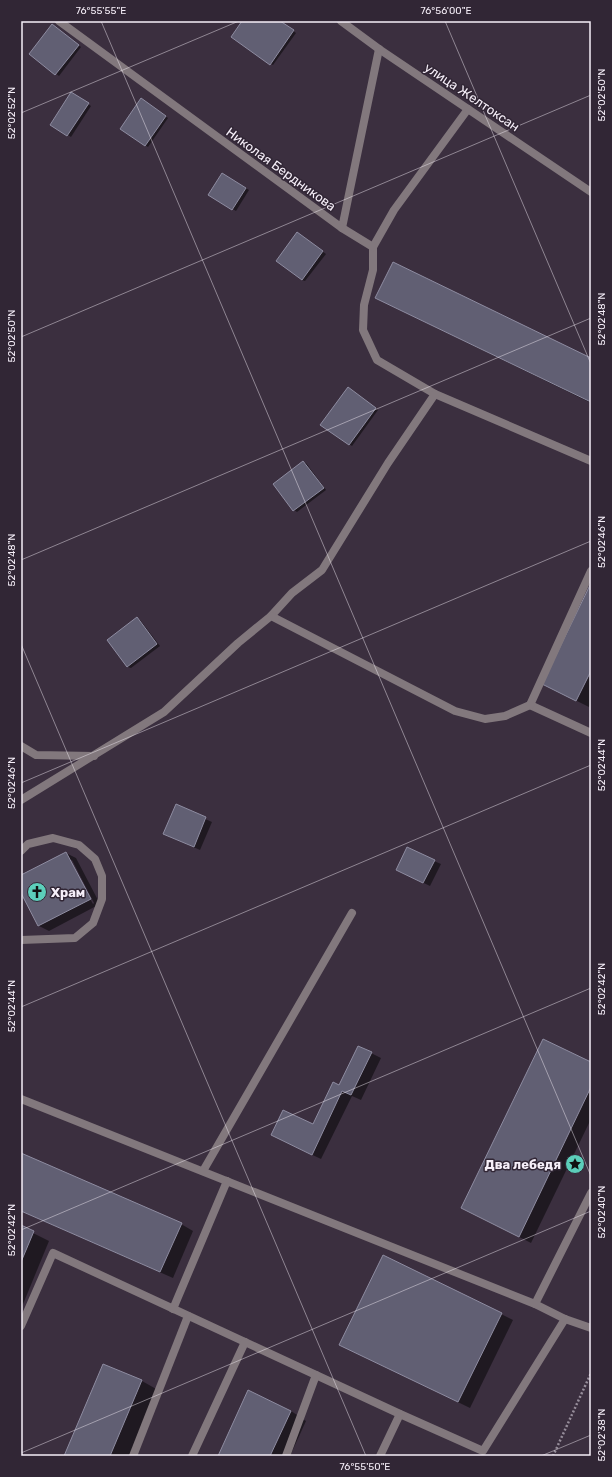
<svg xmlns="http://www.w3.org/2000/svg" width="612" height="1477" font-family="Rubik,sans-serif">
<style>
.shadow{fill:#0007;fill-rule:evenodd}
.building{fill:#615f73;stroke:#8e8ca1}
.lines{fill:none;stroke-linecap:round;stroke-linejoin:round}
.path{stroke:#968d9a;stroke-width:2.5;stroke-dasharray:2 2;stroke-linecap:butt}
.service{stroke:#82787d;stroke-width:8}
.minor{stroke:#82787d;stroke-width:8}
.ticks{fill:none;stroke:#f6eff9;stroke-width:1;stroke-opacity:0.45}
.labels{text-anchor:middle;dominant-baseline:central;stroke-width:3;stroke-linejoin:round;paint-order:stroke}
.street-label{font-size:13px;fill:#f6eff9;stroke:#312635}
.poi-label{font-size:13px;font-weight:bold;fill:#f6eff9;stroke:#312635;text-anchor:start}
.neatline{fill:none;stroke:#f6eff9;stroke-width:1.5}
.ticks-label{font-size:10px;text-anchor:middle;fill:#f6eff9}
</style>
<rect width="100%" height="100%" fill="#3b2f3f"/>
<g class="shadow">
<polygon points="243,21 279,21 296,33 273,65 271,64"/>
<polygon points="55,27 81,47 59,76 30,54"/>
<polygon points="71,93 91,106 71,137 51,124"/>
<polygon points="144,101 168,118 148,147 145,145"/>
<polygon points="222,174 249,190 236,211 210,195"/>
<polygon points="300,235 326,254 305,281 302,280"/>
<polygon points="377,297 591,359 591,403 392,306"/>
<polygon points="351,390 378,410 352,446 349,444"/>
<polygon points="303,462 306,463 326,490 297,512 294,510"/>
<polygon points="591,586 591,702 589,707 543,684"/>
<polygon points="137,618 140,620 160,646 131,668 128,667 108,640"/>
<polygon points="176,806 212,822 200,850 164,834"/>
<path d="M66,853L76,858L100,904L49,931L39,926L21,891V876ZM69,860H72L94,903L93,904Z"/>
<polygon points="434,861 441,864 430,886 403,873"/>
<polygon points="371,1053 381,1058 361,1100 352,1096 321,1159 281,1140 313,1125 339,1086"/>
<polygon points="591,1063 591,1119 531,1243 462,1208"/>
<polygon points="21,1154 181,1224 193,1231 173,1278 21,1211"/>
<polygon points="21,1227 49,1241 21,1309"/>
<polygon points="501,1314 513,1320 470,1408 341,1345"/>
<polygon points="103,1365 142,1381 158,1390 130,1456 65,1456"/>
<polygon points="291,1411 306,1421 290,1456 219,1456"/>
</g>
<g class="building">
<polygon points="242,21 280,21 294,30 270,65 231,37"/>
<polygon points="52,24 79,45 55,75 29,54"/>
<polygon points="71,92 89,103 67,136 50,125"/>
<polygon points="141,98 166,116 145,146 120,129"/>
<polygon points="222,173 246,188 232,210 208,195"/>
<polygon points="297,232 323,251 302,280 276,261"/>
<polygon points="393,262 591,358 591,402 375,298"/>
<polygon points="348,387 376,408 349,445 320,425"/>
<polygon points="303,461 324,488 293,511 273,484"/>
<polygon points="591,583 591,671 576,701 542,684"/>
<polygon points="137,617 157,644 127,667 107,640"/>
<polygon points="176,804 206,817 194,847 163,834"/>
<polygon points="407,847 435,860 423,883 396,870"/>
<polygon points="66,852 91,899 38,926 21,893 21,875"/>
<polygon points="543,1039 591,1062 591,1087 519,1237 461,1208"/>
<polygon points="358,1046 372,1052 351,1095 342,1091 312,1155 271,1135 283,1110 313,1124 333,1082 339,1085"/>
<polygon points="21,1153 182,1223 160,1272 21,1211"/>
<polygon points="21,1225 34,1231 21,1262"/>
<polygon points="383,1255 502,1313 458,1402 339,1345"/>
<polygon points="103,1364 142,1380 110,1456 64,1456"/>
<polygon points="248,1390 291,1411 270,1456 218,1456"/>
</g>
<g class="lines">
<polyline class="path" points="553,1456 591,1373"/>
<g class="service">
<polyline points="59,21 342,228 379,49"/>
<polyline points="468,109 394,210 373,247 373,270 364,305 363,330 377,360 435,394 591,461"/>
<polyline points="342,228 373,247"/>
<polyline points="271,616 292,593 322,570 388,463 435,394"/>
<polyline points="530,705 591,733"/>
<polyline points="21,746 36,755 94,756"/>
<polyline points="21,800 164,712 238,643 271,616 455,711 485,719 505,716 530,705 591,571"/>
<polyline points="21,851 28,844 53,838 79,845 95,859 102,876 102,899 93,923 75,938 21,940"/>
<polyline points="203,1171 352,913"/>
<polyline points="535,1304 591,1193"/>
<polyline points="173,1309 227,1181"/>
<polyline points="21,1326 53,1253 400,1414 483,1451 565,1319"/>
<polyline points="133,1456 188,1316"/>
<polyline points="192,1456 245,1342"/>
<polyline points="286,1456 316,1375"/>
<polyline points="380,1456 400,1414"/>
</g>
<g class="minor">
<polyline points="341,21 379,49 591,192"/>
<polyline points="21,1099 535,1304 565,1319 591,1328"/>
</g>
</g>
<path class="ticks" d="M101,21L591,1176M445,21L591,364M21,113L239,21M21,337L591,95M21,560L591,318M21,644L366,1456M21,783L591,541M21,1007L591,765M21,1230L591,988M21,1453L591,1211M21,1455V1456M541,1456L591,1435"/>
<defs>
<symbol id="church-disc" viewBox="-11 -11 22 22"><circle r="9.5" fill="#5cceba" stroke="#312635"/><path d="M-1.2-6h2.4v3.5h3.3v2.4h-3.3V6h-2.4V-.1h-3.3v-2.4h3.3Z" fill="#111"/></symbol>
<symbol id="sight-disc" viewBox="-11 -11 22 22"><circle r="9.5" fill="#5cceba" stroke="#312635"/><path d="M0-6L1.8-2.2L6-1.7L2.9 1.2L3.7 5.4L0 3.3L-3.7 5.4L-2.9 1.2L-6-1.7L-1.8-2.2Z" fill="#111"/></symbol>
</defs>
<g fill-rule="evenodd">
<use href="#church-disc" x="26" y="881" width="22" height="22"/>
<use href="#sight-disc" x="564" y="1153" width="22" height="22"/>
</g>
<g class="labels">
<g class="street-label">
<text transform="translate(472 97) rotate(34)">улица Желтоксан</text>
<text transform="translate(281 169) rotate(36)">Николая Бердникова</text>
</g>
<g class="poi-label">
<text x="51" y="892">Храм</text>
<text x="561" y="1164" text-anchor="end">Два лебедя</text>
</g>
</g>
<rect width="612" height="1477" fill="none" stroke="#312635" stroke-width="44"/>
<rect x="22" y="22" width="568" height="1433" class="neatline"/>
<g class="ticks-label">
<text x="101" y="14">76°55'55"E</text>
<text x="446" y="14">76°56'00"E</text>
<text transform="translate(601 95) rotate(-90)" y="4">52°02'50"N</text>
<text transform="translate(11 113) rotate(-90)" y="4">52°02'52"N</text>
<text transform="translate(601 319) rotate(-90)" y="4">52°02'48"N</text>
<text transform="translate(11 336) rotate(-90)" y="4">52°02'50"N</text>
<text transform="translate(601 542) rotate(-90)" y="4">52°02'46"N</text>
<text transform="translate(11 560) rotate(-90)" y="4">52°02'48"N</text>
<text transform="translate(601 765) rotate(-90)" y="4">52°02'44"N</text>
<text transform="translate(11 783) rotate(-90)" y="4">52°02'46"N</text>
<text transform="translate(601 989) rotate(-90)" y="4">52°02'42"N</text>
<text transform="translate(11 1006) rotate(-90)" y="4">52°02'44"N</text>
<text transform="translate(601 1212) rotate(-90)" y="4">52°02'40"N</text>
<text transform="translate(11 1230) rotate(-90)" y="4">52°02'42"N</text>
<text transform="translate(601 1435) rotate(-90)" y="4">52°02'38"N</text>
<text x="365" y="1470">76°55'50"E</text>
</g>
</svg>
